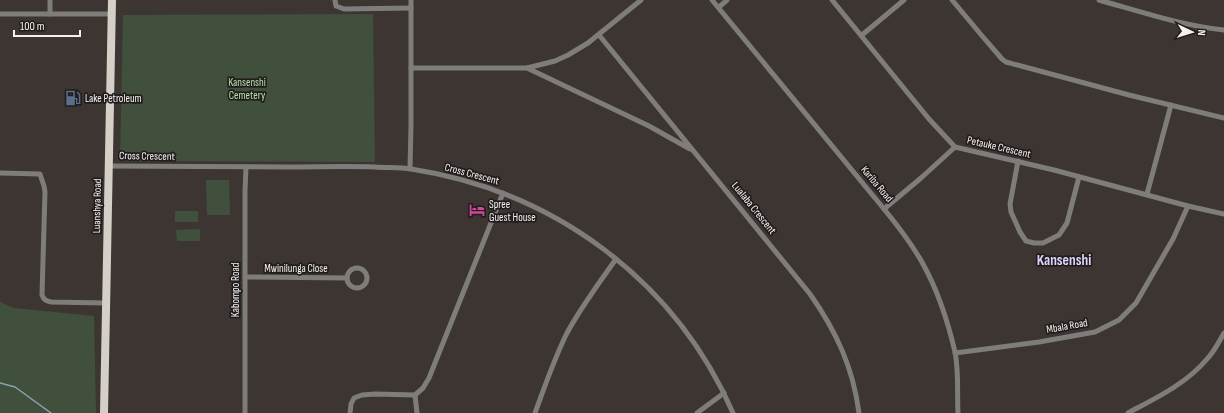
<svg xmlns="http://www.w3.org/2000/svg" width="1224" height="413" font-family="'Sofia Sans Condensed',sans-serif">
<style>
.green{fill:#41503d}
.lines{fill:none;stroke-linecap:round;stroke-linejoin:round}
.stream{stroke:#87a4b3;stroke-width:1.5}
.minor{stroke:#7f7d7a;stroke-width:5}
.trunk{stroke:#d4d0c8;stroke-width:8}
.labels{text-anchor:middle;dominant-baseline:central;stroke-width:3.5;stroke-linejoin:round;paint-order:stroke}
.park-label{font-size:11px;fill:#b5e2aa;stroke:#211d1c}
.poi-label{font-size:11px;fill:#f6f1ef;stroke:#211d1c;text-anchor:start}
.street-label{font-size:11px;fill:#f6f1ef;stroke:#211d1c}
.district-label{font-size:15px;font-weight:bold;fill:#ded3ff;stroke:#211d1c}
</style>
<rect width="100%" height="100%" fill="#3d3532"/>
<g class="green">
<polygon points="373,14 375,162 120,161 123,15"/>
<polygon points="206,180 229,180 230,215 207,215"/>
<rect x="175" y="211" width="23" height="11"/>
<polygon points="200,229 200,241 177,241 176,230"/>
<polygon points="0,302 14,308 94,316 96,413 0,413"/>
</g>
<g class="lines">
<polyline class="stream" points="0,383 15,387 51,413"/>
<g class="minor">
<polyline points="335,0 336,6 344,9 411,8"/>
<path d="M712,0L884,209C898,226 912,244 923,264C938,291 948,322 955,352C959,372 957,393 958,413"/>
<polyline points="832,0 929,119 955,147 1054,170 1188,206 1224,214"/>
<polyline points="952,0 983,37 1002,59 1006,62 1129,95 1224,118"/>
<path d="M1099,0C1138,11 1183,26 1224,30"/>
<polyline points="719,7 727,0"/>
<polyline points="0,14 111,14"/>
<polyline points="50,14 50,0"/>
<path d="M599,35L810,294C836,331 853,367 859,413"/>
<polyline points="862,35 904,0"/>
<polyline points="411,68 527,68 555,61 568,55 588,43 641,0"/>
<polyline points="527,68 649,126 690,149"/>
<polyline points="1018,161 1010,204 1011,212 1020,232 1026,241 1034,243 1043,243 1059,235 1067,223 1079,177"/>
<path d="M109,166C169,166 228,167 288,167C317,167 346,166 375,167C387,168 399,167 411,169C554,191 675,280 733,413"/>
<polyline points="410,169 411,125 411,0"/>
<path d="M0,173L40,174L44,186L45,192L42,295C44,300 46,301 51,302L106,303"/>
<polyline points="1147,194 1171,105"/>
<polyline points="884,209 921,178 955,147"/>
<circle cx="357" cy="278" r="10"/>
<polyline points="245,277 347,278"/>
<polyline points="955,353 1039,342 1095,332 1119,320 1136,303 1173,239 1188,206"/>
<polyline points="415,395 417,413"/>
<polyline points="245,413 245,191 246,167"/>
<polyline points="350,413 351,404 354,398 362,395 375,394 415,395 423,388 429,378 503,193"/>
<path d="M535,413C545,386 554,359 567,333C581,307 599,283 616,259"/>
<polyline points="697,413 724,393"/>
<path d="M1128,413C1156,398 1186,384 1207,359C1214,352 1219,342 1224,333"/>
</g>
<polyline class="trunk" points="104,413 112,0"/>
</g>
<defs>
<symbol id="fuel-bare" viewBox="-9 -9 18 18"><path d="M-5.5-6h7V0h2V4h1.3V-2.5L3-4.5l.8-.8L6-3V5H2.5V1h-1V6h-7ZM-4.2-4.7v3.2H.2V-4.7Z" fill="#5c6f8a" stroke="#211d1c" stroke-width="2.5" paint-order="stroke"/></symbol>
<symbol id="hotel-bare" viewBox="-9 -9 18 18"><path d="M-6-4.5h1.5V1H6V5H4.5V3h-9V5H-6ZM-4 0a1.8 1.8 0 1 1 3.6 0ZM.5 0V-2.5h3Q6-2.5 6 0Z" fill="#d1479c" stroke="#211d1c" stroke-width="2.5" paint-order="stroke"/></symbol>
</defs>
<g fill-rule="evenodd">
<use href="#fuel-bare" x="62" y="87" width="22" height="22"/>
<use href="#hotel-bare" x="466" y="199" width="22" height="22"/>
</g>
<g class="labels">
<g class="park-label">
<text x="247" y="82">Kansenshi<tspan x="247" dy="13">Cemetery</tspan></text>
</g>
<g class="poi-label">
<text x="85" y="98">Lake Petroleum</text>
<text x="489" y="204">Spree<tspan x="489" dy="13">Guest House</tspan></text>
</g>
<g class="street-label">
<text transform="translate(999 147) rotate(13)">Petauke Crescent</text>
<text transform="translate(147 156) rotate(1)">Cross Crescent</text>
<text transform="translate(472 174) rotate(15)">Cross Crescent</text>
<text transform="translate(877 184) rotate(50)">Kariba Road</text>
<text transform="translate(97 206) rotate(-89)">Luanshya Road</text>
<text transform="translate(754 208) rotate(51)">Lualaba Crescent</text>
<text x="296" y="268">Mwinilunga Close</text>
<text transform="translate(235 290) rotate(-90)">Kabompo Road</text>
<text transform="translate(1067 326) rotate(-10)">Mbala Road</text>
</g>
<g class="district-label">
<text x="1064" y="260">Kansenshi</text>
</g>
</g>
<g transform="translate(1192 32) rotate(94)" stroke="#211d1c" stroke-width="3" paint-order="stroke">
<path d="M0-3L7 15L0 10L-7 15Z" fill="#f6f1ef"/>
<text y="-6" font-size="11" font-weight="bold" text-anchor="middle" fill="#f6f1ef">N</text>
</g>
<path d="M14 30v6h66v-6" fill="none" stroke="#f6f1ef" stroke-width="2"/>
<text x="20" y="30" font-size="12" fill="#f6f1ef" stroke="#211d1c" stroke-width="3" paint-order="stroke">100 m</text>
</svg>
